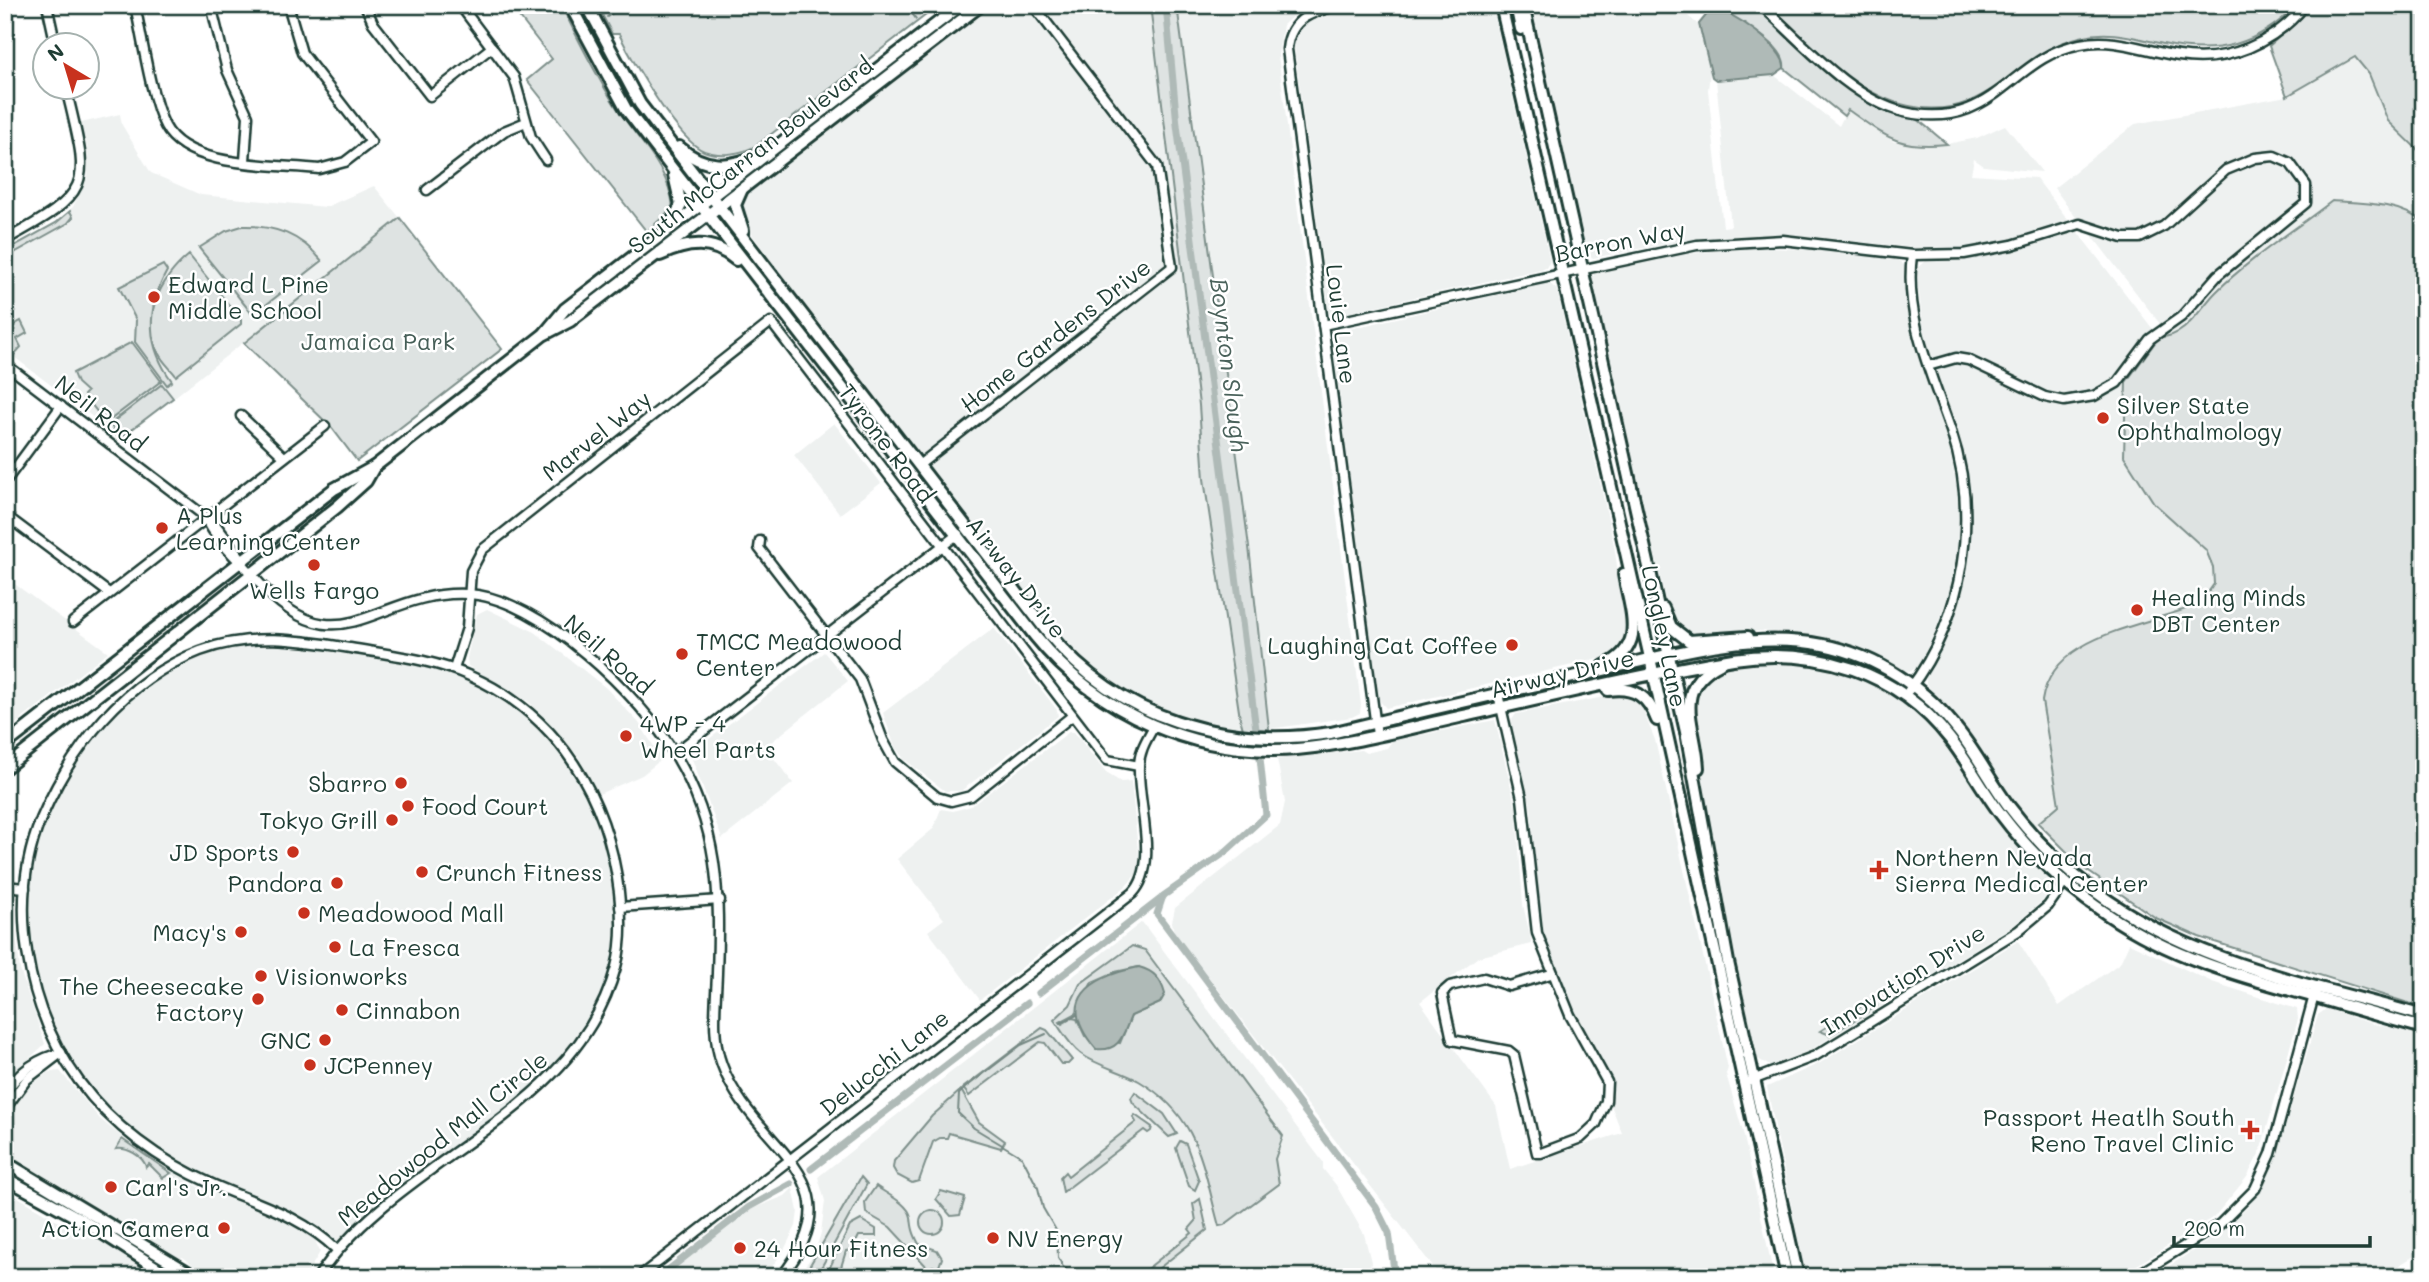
<svg xmlns="http://www.w3.org/2000/svg" width="2429" height="1282" font-family="Mali,sans-serif">
<style>
.built{fill:#eef1f0}
.green{fill:#dee3e2;stroke:#7e908b;stroke-width:2;fill-rule:evenodd}
.water{fill:#afbab7;stroke:#758883;stroke-width:2}
.lines{fill:none;stroke-linecap:round;stroke-linejoin:round}
.stream{stroke:#758883;stroke-width:2}
.canal{stroke:#afbab7;stroke-width:7}
.minor-casing{stroke:#1f3d34;stroke-width:13}
.major-casing{stroke:#1f3d34;stroke-width:16}
.minor{stroke:#fff;stroke-width:8}
.major{stroke:#fff;stroke-width:10}
.poi-dot{fill:#c8321e;stroke:#fff;stroke-width:2.5}
.labels{text-anchor:middle;dominant-baseline:central;stroke-width:5;stroke-linejoin:round;paint-order:stroke}
.street-label{font-size:23px;fill:#1f3d34;stroke:#fff}
.poi-label{font-size:23px;fill:#1f3d34;stroke:#fff;text-anchor:start}
.park-label{font-size:23px;fill:#455e57;stroke:#fff}
.water-label{font-size:24px;font-style:italic;fill:#4a625b;stroke:#fff}
</style>
<rect width="100%" height="100%" fill="#fff"/>
<filter id="ink" filterUnits="userSpaceOnUse"><feTurbulence type="fractalNoise" baseFrequency=".0143" numOctaves="2"/><feDisplacementMap in="SourceGraphic" scale="14" xChannelSelector="R" yChannelSelector="G"/><feConvolveMatrix kernelMatrix="1 2 1 2 8 2 1 2 1" color-interpolation-filters="sRGB"/></filter>
<g filter="url(#ink)">
<g class="built">
<polygon points="994,5 1154,5 1244,732 1199,723 1158,709 1119,688 1083,661 986,544 969,517 858,379 842,351 788,284 747,227 742,205 750,188"/>
<polygon points="1177,5 1305,5 1283,25 1278,55 1361,705 1360,713 1352,717 1269,729 1249,547"/>
<polygon points="1374,5 1492,5 1550,261 1546,268 1336,315 1329,313 1294,44 1301,28 1314,19"/>
<polygon points="1532,5 1683,5 1688,16 1702,28 1710,72 1708,90 1723,227 1731,226 1716,80 1774,75 1839,126 1847,110 1894,142 1947,144 1977,138 2005,125 2042,172 1984,166 1974,159 1971,174 2036,178 2069,221 2005,242 1971,249 1934,250 1808,236 1732,236 1680,241 1593,258 1584,251"/>
<polygon points="2355,57 2369,74 2388,121 2424,156 2424,223 2418,219 2216,292 2190,324 2170,337 2087,229 2120,242 2148,240 2164,230 2222,180 2216,172 2155,227 2137,234 2078,220 2054,188 2135,124 2287,96"/>
<polygon points="120,114 122,125 151,173 201,195 326,207 374,186 400,218 119,441 111,431 5,350 5,250 56,222 73,207 88,176 87,147 81,123"/>
<polygon points="2076,230 2159,337 2126,382 2125,456 2154,503 2206,550 2213,567 2214,585 2197,605 2086,644 2043,717 2059,805 2035,826 1998,782 1954,715 1926,684 1926,676 1947,633 1963,585 1969,555 1971,504 1960,441 1924,333 1916,270 1926,261 1991,255"/>
<polygon points="1744,247 1847,251 1894,257 1904,265 1912,333 1950,450 1960,505 1959,542 1952,584 1936,629 1918,666 1911,671 1903,670 1865,651 1809,635 1761,631 1703,639 1685,636 1670,619 1591,278 1598,270 1648,259"/>
<polygon points="1549,283 1557,290 1614,545 1626,629 1624,644 1607,657 1386,708 1377,698 1332,333"/>
<polygon points="834,423 881,483 840,514 794,455"/>
<polygon points="5,577 108,652 5,732"/>
<polygon points="487,609 535,632 606,688 639,723 662,759 642,775 599,794 578,756 546,719 529,702 468,666 467,658 477,614"/>
<polygon points="994,628 1057,710 1058,716 961,791 945,791 904,759 895,747 883,713"/>
<polygon points="295,641 413,660 451,672 491,690 533,719 571,762 600,818 613,874 618,915 617,940 610,976 596,1010 557,1067 339,1244 313,1222 211,1179 150,1144 98,1101 72,1070 53,1027 43,1000 27,920 31,863 46,813 78,752 109,716 137,691 189,656 231,645"/>
<polygon points="824,652 848,681 765,747 793,783 722,839 692,759 692,752"/>
<polygon points="1763,662 1827,668 1858,678 1905,700 1949,745 1979,792 2052,884 2043,900 2015,924 1810,1050 1770,1066 1758,1059 1745,1016 1728,941 1707,817 1693,691 1715,669"/>
<polygon points="1620,694 1634,697 1639,701 1655,740 1728,1068 1726,1074 1743,1132 1774,1277 1441,1277 1174,932 1172,922 1175,908 1280,825 1285,802 1277,759 1361,750 1366,753 1387,748 1392,741 1495,720 1516,808 1523,905 1532,944 1478,957 1420,1002 1496,1106 1510,1169 1622,1133 1611,1105 1609,1071 1574,1010 1545,938 1539,912 1531,807 1511,721 1516,714"/>
<polygon points="1069,732 1074,732 1106,773 1121,782 1131,781 1140,870 1125,887 980,1000 928,931 944,919 897,859 933,829 941,809 953,811 971,806"/>
<polygon points="5,897 12,899 20,970 45,1044 5,1081"/>
<polygon points="1142,922 1323,1162 1323,1169 1336,1185 1364,1234 1371,1262 1369,1277 796,1277 814,1254 821,1233 825,1201 818,1177"/>
<polygon points="2018,941 2059,1006 2120,963 2129,943 2212,982 2297,1009 2298,1019 2260,1152 2247,1177 2215,1216 2118,1277 1806,1277 1767,1087 1820,1063"/>
<polygon points="2326,1009 2373,1024 2424,1035 2424,1250 2380,1277 2152,1277 2220,1233 2249,1206 2265,1182 2280,1145 2318,1015"/>
<polygon points="60,1071 100,1119 140,1152 198,1187 292,1223 314,1238 320,1252 305,1277 208,1277 183,1257 178,1259 132,1227 128,1228 5,1153 5,1121 16,1103 32,1084 49,1072"/>
<polygon points="793,1188 798,1211 796,1226 783,1252 764,1277 665,1277 752,1209 785,1196"/>
<polygon points="5,1189 59,1222 81,1230 158,1277 5,1277"/>
</g>
<g class="green">
<path d="M510,5H561C578,39 595,74 615,105C636,139 669,166 673,207L647,232L527,80L552,59Z"/>
<path d="M597,5H939L757,145C743,154 720,157 704,151C678,141 632,60 619,34H612Z"/>
<polygon points="1150,5 1177,5 1249,547 1269,729 1243,729 1240,718 1204,479 1199,405"/>
<path d="M1708,5H1755L1864,99L1889,112L1916,118L1947,144C1897,149 1887,137 1848,110L1844,116L1784,68C1788,42 1726,15 1708,5Z"/>
<path d="M1769,5H2297C2259,45 2216,56 2163,44C2134,38 2110,29 2080,37C2013,53 1989,123 1909,106C1854,95 1809,41 1769,5Z"/>
<polygon points="2310,5 2424,5 2424,156 2388,121 2369,74 2355,57 2287,96 2269,46 2303,16"/>
<path d="M2332,201C2363,203 2399,202 2424,223V1008L2199,937L2156,918L2083,868L2038,823L2059,805L2042,701C2051,642 2122,630 2170,614C2178,611 2189,609 2196,605C2203,601 2209,591 2214,584L2213,567L2206,550L2154,503L2124,456L2126,382L2159,337C2186,338 2199,309 2216,292C2250,258 2293,231 2332,201Z"/>
<polygon points="70,211 73,217 68,223 5,258 5,251 56,223"/>
<polygon points="400,218 502,349 357,461 332,428 244,343"/>
<path d="M242,226C275,225 301,235 322,261L253,315L199,248L226,231Z"/>
<path d="M189,255L241,320V324L176,376C171,369 163,362 159,354C138,319 162,277 189,255Z"/>
<path d="M163,265L167,271C146,309 146,346 172,381L167,385L135,342L136,320L119,287Z"/>
<polygon points="21,321 27,333 17,339 21,347 14,355 5,348 5,330"/>
<polygon points="132,342 161,381 106,423 84,395 87,392 77,383 73,373"/>
<polygon points="162,384 173,398 119,439 110,424"/>
<path d="M1132,946L1145,950L1283,1136L1275,1159L1279,1184L1224,1225L1219,1226C1202,1165 1200,1117 1139,1081C1121,1071 1098,1066 1081,1054C1070,1046 1062,1031 1054,1020L1070,1005L1080,984ZM1139,967L1160,1003L1131,1016L1120,1043L1085,1036L1077,1019L1072,1018L1062,1024L1060,1022L1077,1013L1092,982L1115,972Z"/>
<polygon points="1873,999 1877,1006 1830,1035 1820,1031"/>
<polygon points="1042,1028 1047,1030 1072,1060 1068,1064 1061,1064 1045,1043 1040,1042 969,1096 963,1088"/>
<polygon points="961,1090 979,1122 1005,1141 1001,1148 949,1133 947,1138 940,1138 933,1142 919,1181 912,1183 897,1175 893,1168 894,1161 932,1116"/>
<polygon points="1135,1092 1164,1114 1177,1134 1169,1137 1133,1103 1131,1098"/>
<polygon points="1135,1115 1152,1127 1151,1131 1148,1133 1144,1130 1063,1192 1060,1177 1065,1172 1068,1176 1136,1122 1133,1117"/>
<path d="M122,1139L171,1173L163,1178L149,1164L146,1167C143,1156 127,1147 116,1149Z"/>
<polygon points="1180,1141 1186,1144 1199,1181 1195,1190 1189,1186 1176,1148"/>
<polygon points="861,1177 867,1184 816,1277 803,1277"/>
<path d="M876,1186C886,1194 908,1203 911,1217C912,1228 913,1233 919,1244L937,1250L942,1258L938,1269L933,1266L928,1268L890,1227L866,1213L865,1202Z"/>
<polygon points="941,1191 965,1198 960,1215 951,1216 936,1199"/>
<polygon points="1200,1199 1207,1230 1148,1277 1137,1277 1192,1233 1189,1229 1196,1221 1193,1204"/>
<circle cx="932" cy="1222" r="12"/>
<polygon points="861,1220 876,1229 876,1236 859,1236 852,1250 846,1251 838,1277 825,1277 850,1226"/>
</g>
<g class="water">
<path d="M1712,8C1730,9 1787,49 1784,68L1774,75L1716,80L1712,77L1699,24Z"/>
<path d="M1139,967C1154,971 1161,979 1165,994L1160,1003L1131,1016C1123,1035 1120,1052 1096,1049C1054,1000 1090,977 1139,967Z"/>
</g>
<g class="lines">
<g class="stream">
<polyline points="906,5 916,19"/>
<polyline points="1690,5 1694,8"/>
<polyline points="607,17 624,5"/>
<polyline points="1061,1023 1077,1015"/>
<polyline points="1046,1034 1021,1045 965,1088 959,1094 958,1113 974,1128 1022,1157 1038,1188 1043,1208 1057,1232 1058,1257 1063,1267 1078,1277"/>
</g>
<g class="canal">
<polyline points="1166,5 1177,125 1256,729"/>
<polyline points="1260,758 1266,815 1223,854 1163,896 1157,914 1376,1207 1389,1233 1395,1277"/>
<polyline points="1039,993 1163,897"/>
<polyline points="811,1169 1027,1003"/>
<polyline points="659,1277 749,1207 791,1184"/>
</g>
<defs>
<g id="minor">
<polyline points="47,5 56,46"/>
<path d="M135,5C142,37 151,99 165,126C187,169 276,164 319,169L345,162L371,142L302,53L288,5"/>
<polyline points="211,5 227,70 248,116 245,161"/>
<polyline points="365,5 373,23 430,96 492,47"/>
<polyline points="460,5 514,77 531,137 546,160"/>
<path d="M1341,5C1314,11 1290,17 1287,49L1377,735"/>
<path d="M1761,5C1800,40 1852,100 1904,112C1995,132 2009,58 2080,44C2115,37 2145,51 2179,56C2227,64 2275,43 2305,5"/>
<polyline points="427,190 504,131 526,122"/>
<path d="M5,240C97,190 89,185 66,88"/>
<polyline points="1323,325 1697,245 1783,240 1912,255 1964,254 2012,245 2080,224 2123,238 2140,238 2164,226 2226,170 2255,158 2274,156 2290,163 2306,185 2306,203 2218,275 2181,317 2150,339 2117,383 2094,396 2064,401 2045,397 1968,360 1956,358 1928,366"/>
<polyline points="5,364 215,524 244,562"/>
<polyline points="241,416 284,457"/>
<polyline points="919,465 1172,267 1157,166 1033,5"/>
<polyline points="5,482 61,406"/>
<polyline points="5,515 109,593"/>
<path d="M206,518C216,541 237,558 253,576C339,676 373,589 468,594C539,597 642,697 676,756C719,828 720,892 717,973C716,1003 711,1036 722,1065C752,1149 863,1176 781,1277"/>
<polyline points="760,541 759,548 860,679 883,740 895,762 937,797 951,801 971,796 1072,716"/>
<polyline points="73,622 325,426"/>
<polyline points="454,669 467,628 471,571 482,550 771,322 1107,760 1139,766"/>
<path d="M1909,690C1964,617 1980,517 1951,431C1931,373 1904,317 1912,255"/>
<polyline points="1498,694 1522,798 1537,933 1570,1015 1607,1082 1606,1101 1596,1124 1581,1138 1541,1153 1537,1153 1514,1055 1509,1051 1452,1040 1442,993 1450,986 1484,978 1509,986 1551,974"/>
<polyline points="675,753 958,534"/>
<polyline points="5,886 25,888"/>
<polyline points="620,907 720,900"/>
<polyline points="1750,1081 1815,1056 2018,931 2048,906 2065,882"/>
<path d="M5,1093C19,1072 37,1058 61,1053"/>
<polyline points="5,1109 27,1079 61,1053"/>
<path d="M318,1277C398,1156 576,1117 616,967C623,942 622,917 619,892C608,798 559,715 470,676C432,659 391,655 350,648C299,640 251,632 200,651C125,680 72,746 41,819C7,902 26,1009 79,1081C112,1126 160,1161 212,1184C257,1204 301,1215 337,1250"/>
<path d="M639,1277L1133,893C1160,864 1137,804 1139,766C1139,751 1147,739 1154,726"/>
<polyline points="2134,1277 2220,1224 2255,1189 2271,1154 2315,992"/>
</g>
<g id="major">
<path d="M570,5L626,109L1035,636C1098,714 1197,757 1297,749C1353,744 1409,728 1464,716C1553,696 1643,674 1733,659C1817,647 1897,671 1950,739C1968,762 1982,789 2000,813C2030,853 2066,887 2107,914C2170,957 2239,976 2312,996C2349,1007 2386,1018 2424,1028"/>
<path d="M587,5L640,104L1049,634C1119,719 1225,749 1331,733C1418,712 1504,692 1591,673C1665,656 1746,630 1823,645C1878,656 1927,689 1960,733C1978,756 1991,782 2008,805C2033,838 2063,868 2096,892C2191,963 2311,984 2424,1016"/>
<polyline points="1501,5 1648,649 1787,1277"/>
<polyline points="1516,5 1521,29"/>
<polyline points="1523,5 1686,732 1728,962 1798,1277"/>
<path d="M679,147C704,169 729,169 758,155"/>
<polyline points="742,189 735,205 743,230"/>
<polyline points="672,222 681,205 674,175"/>
<path d="M660,255C688,242 712,239 736,260"/>
<polyline points="545,333 565,309 961,5"/>
<polyline points="1663,608 1671,627 1689,641 1748,637"/>
<path d="M1604,666C1648,647 1630,611 1624,574"/>
<path d="M1608,690C1634,686 1648,696 1657,720"/>
<polyline points="5,745 334,489 374,467 543,335 570,321 981,5"/>
<polyline points="5,768 337,507 366,481 374,467"/>
<path d="M1698,768C1696,724 1670,689 1720,663"/>
<polyline points="5,1162 196,1277"/>
<polyline points="5,1178 82,1220 171,1277"/>
</g>
</defs>
<use href="#minor" class="minor-casing"/>
<use href="#major" class="major-casing"/>
<use href="#minor" class="minor"/>
<use href="#major" class="major"/>
</g>
</g>
<g class="poi-dot">
<circle cx="154" cy="297" r="7"/>
<circle cx="2103" cy="418" r="7"/>
<circle cx="162" cy="528" r="7"/>
<circle cx="314" cy="565" r="7"/>
<circle cx="2137" cy="610" r="7"/>
<circle cx="1512" cy="645" r="7"/>
<circle cx="682" cy="654" r="7"/>
<circle cx="626" cy="736" r="7"/>
<circle cx="401" cy="783" r="7"/>
<circle cx="408" cy="806" r="7"/>
<circle cx="392" cy="820" r="7"/>
<circle cx="293" cy="852" r="7"/>
<path d="M1875.5 859.5h7v7h7v7h-7v7h-7v-7h-7v-7h7z"/>
<circle cx="422" cy="872" r="7"/>
<circle cx="337" cy="883" r="7"/>
<circle cx="304" cy="913" r="7"/>
<circle cx="241" cy="932" r="7"/>
<circle cx="335" cy="947" r="7"/>
<circle cx="261" cy="976" r="7"/>
<circle cx="258" cy="999" r="7"/>
<circle cx="342" cy="1010" r="7"/>
<circle cx="325" cy="1040" r="7"/>
<circle cx="310" cy="1065" r="7"/>
<path d="M2246.5 1119.5h7v7h7v7h-7v7h-7v-7h-7v-7h7z"/>
<circle cx="111" cy="1187" r="7"/>
<circle cx="224" cy="1228" r="7"/>
<circle cx="993" cy="1238" r="7"/>
<circle cx="740" cy="1248" r="7"/>
</g>
<g class="labels">
<g class="street-label">
<text transform="translate(750 155) rotate(-38)">South McCarran Boulevard</text>
<text transform="translate(1620 241) rotate(-11)">Barron Way</text>
<text transform="translate(1342 324) rotate(83)">Louie Lane</text>
<text transform="translate(1055 335) rotate(-38)">Home Gardens Drive</text>
<text transform="translate(101 413) rotate(38)">Neil Road</text>
<text transform="translate(596 435) rotate(-38)">Marvel Way</text>
<text transform="translate(887 443) rotate(53)">Tyrone Road</text>
<text transform="translate(1017 577) rotate(52)">Airway Drive</text>
<text transform="translate(1665 636) rotate(78)">Longley Lane</text>
<text transform="translate(609 654) rotate(41)">Neil Road</text>
<text transform="translate(1562 673) rotate(-13)">Airway Drive</text>
<text transform="translate(1903 979) rotate(-32)">Innovation Drive</text>
<text transform="translate(884 1062) rotate(-38)">Delucchi Lane</text>
<text transform="translate(442 1138) rotate(-39)">Meadowood Mall Circle</text>
</g>
<g class="poi-label">
<text x="168" y="284">Edward L Pine<tspan x="168" dy="26">Middle School</tspan></text>
<text x="2117" y="405">Silver State<tspan x="2117" dy="26">Ophthalmology</tspan></text>
<text x="176" y="515">A Plus<tspan x="176" dy="26">Learning Center</tspan></text>
<text x="314" y="590" text-anchor="middle">Wells Fargo</text>
<text x="2151" y="597">Healing Minds<tspan x="2151" dy="26">DBT Center</tspan></text>
<text x="696" y="641">TMCC Meadowood<tspan x="696" dy="26">Center</tspan></text>
<text x="1498" y="645" text-anchor="end">Laughing Cat Coffee</text>
<text x="640" y="723">4WP - 4<tspan x="640" dy="26">Wheel Parts</tspan></text>
<text x="387" y="783" text-anchor="end">Sbarro</text>
<text x="422" y="806">Food Court</text>
<text x="378" y="820" text-anchor="end">Tokyo Grill</text>
<text x="279" y="852" text-anchor="end">JD Sports</text>
<text x="1895" y="857">Northern Nevada<tspan x="1895" dy="26">Sierra Medical Center</tspan></text>
<text x="436" y="872">Crunch Fitness</text>
<text x="323" y="883" text-anchor="end">Pandora</text>
<text x="318" y="913">Meadowood Mall</text>
<text x="227" y="932" text-anchor="end">Macy's</text>
<text x="349" y="947">La Fresca</text>
<text x="275" y="976">Visionworks</text>
<text x="244" y="986" text-anchor="end">The Cheesecake<tspan x="244" dy="26">Factory</tspan></text>
<text x="356" y="1010">Cinnabon</text>
<text x="311" y="1040" text-anchor="end">GNC</text>
<text x="324" y="1065">JCPenney</text>
<text x="2234" y="1117" text-anchor="end">Passport Heatlh South<tspan x="2234" dy="26">Reno Travel Clinic</tspan></text>
<text x="125" y="1187">Carl's Jr.</text>
<text x="210" y="1228" text-anchor="end">Action Camera</text>
<text x="1007" y="1238">NV Energy</text>
<text x="754" y="1248">24 Hour Fitness</text>
</g>
<g class="park-label">
<text x="378" y="341">Jamaica Park</text>
</g>
<g class="water-label">
<text transform="translate(1230 365) rotate(83)">Boynton Slough</text>
</g>
</g>
<rect width="2429" height="1282" fill="none" stroke="#fff" stroke-width="28"/>
<rect x="14" y="14" width="2401" height="1254" fill="none" stroke="#1f3d34" stroke-width="2.5" filter="url(#ink)"/>
<g transform="translate(66 66) rotate(322)"><circle r="33" fill="#ffffff" stroke="#a5b1ae" stroke-width="2"/>
<path d="M0-5L12 26L0 18L-12 26Z" fill="#c8321e"/>
<text y="-10" font-size="19" font-weight="bold" text-anchor="middle" fill="#1f3d34">N</text>
</g>
<path d="M2174 1236v10h196v-10" fill="none" stroke="#1f3d34" stroke-width="3.5"/>
<text x="2184" y="1236" font-size="21" fill="#1f3d34" stroke="#ffffff" stroke-width="5" paint-order="stroke">200 m</text>
</svg>
